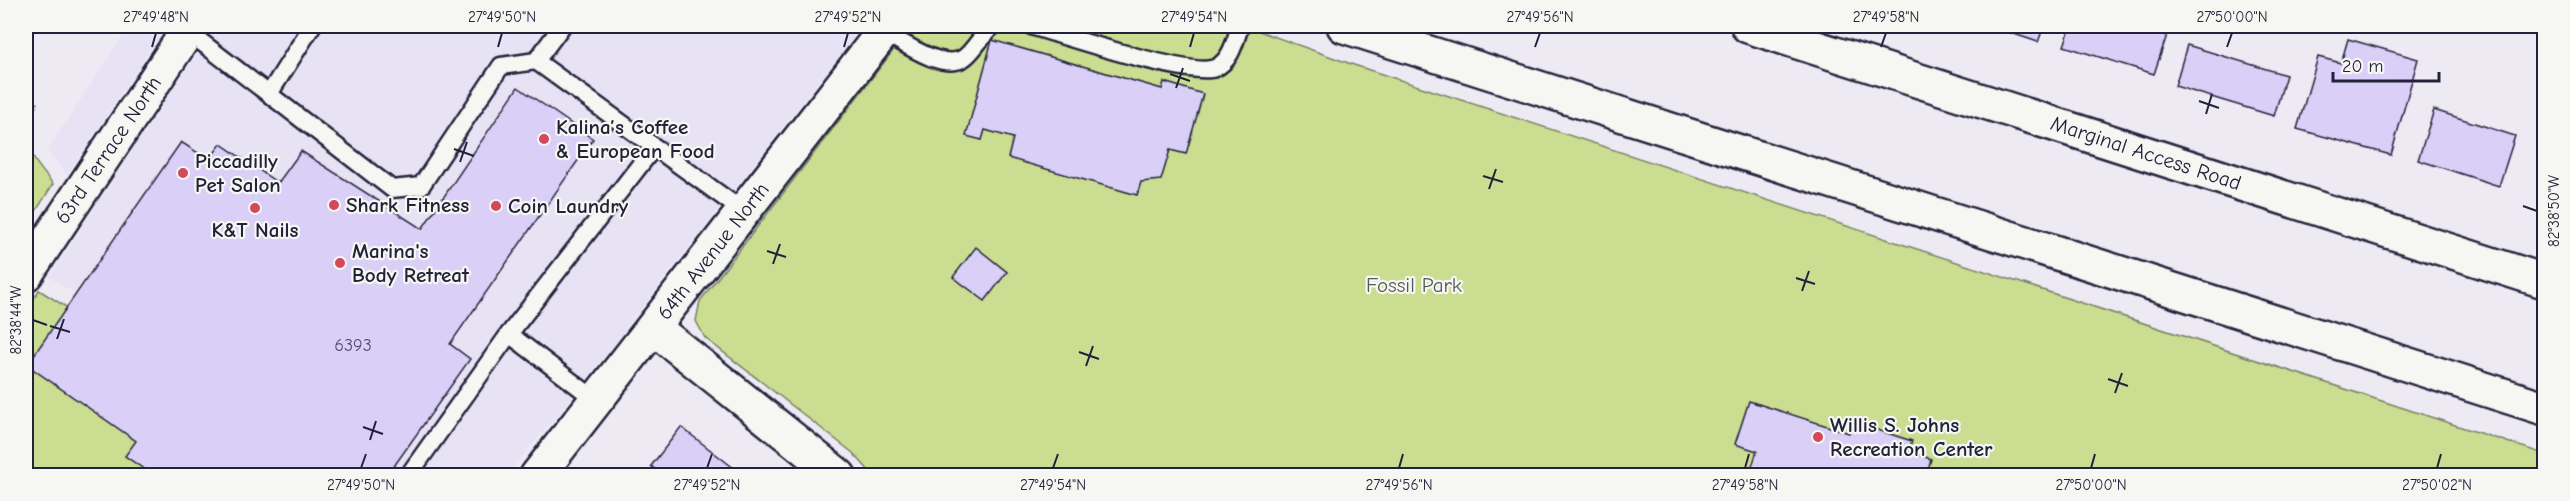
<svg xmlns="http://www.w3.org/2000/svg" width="2570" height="501" font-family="'Comic Neue',sans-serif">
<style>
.built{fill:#e8e2f5}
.green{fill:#cadd91;stroke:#768066;stroke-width:1.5}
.building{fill:#dacff7;stroke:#22223b;stroke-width:1.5}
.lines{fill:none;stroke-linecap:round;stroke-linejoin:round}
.lane-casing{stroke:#22223b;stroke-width:21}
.street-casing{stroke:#22223b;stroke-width:38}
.secondary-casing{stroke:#22223b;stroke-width:38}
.lane{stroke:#f6f6f2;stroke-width:16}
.street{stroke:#f6f6f2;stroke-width:33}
.secondary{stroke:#f6f6f2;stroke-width:33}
.ticks{fill:none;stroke:#22223b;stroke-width:2}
.poi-dot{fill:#d1495b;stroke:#f6f6f2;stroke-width:2}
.labels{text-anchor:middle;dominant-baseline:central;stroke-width:4.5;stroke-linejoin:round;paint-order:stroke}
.number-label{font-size:18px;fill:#504d6a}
.poi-label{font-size:21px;font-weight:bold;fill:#22223b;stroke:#f6f6f2;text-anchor:start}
.street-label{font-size:21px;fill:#22223b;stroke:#f6f6f2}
.park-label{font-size:21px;fill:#545a55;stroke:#f6f6f2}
.neatline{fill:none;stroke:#22223b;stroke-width:2}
.ticks-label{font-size:15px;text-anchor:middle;fill:#22223b}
</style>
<rect width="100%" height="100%" fill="#eeeaf4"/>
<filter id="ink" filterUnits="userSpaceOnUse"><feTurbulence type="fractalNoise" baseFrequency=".0167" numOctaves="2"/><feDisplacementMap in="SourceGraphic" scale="12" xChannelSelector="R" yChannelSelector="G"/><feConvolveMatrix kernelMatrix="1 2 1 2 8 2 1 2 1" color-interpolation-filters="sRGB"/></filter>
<g filter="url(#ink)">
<g class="built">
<polygon points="129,26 166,26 67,175 47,151"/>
<polygon points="215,26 862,26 625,329 627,330 507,475 224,475 77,295 49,277"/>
</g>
<g class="green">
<polygon points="912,26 1245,26 1354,65 2544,454 2544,475 873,475 853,453 705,338 696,321 700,301"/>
<path d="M26,96L37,103C23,146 24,149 53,184L26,227Z"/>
<polygon points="39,290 68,308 195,475 26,475 26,311"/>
</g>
<g class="building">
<polygon points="1990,26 2044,26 2038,42"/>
<polygon points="2071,26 2170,26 2154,74 2064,46"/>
<polygon points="2348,39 2418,59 2391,155 2297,129 2318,57 2341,63"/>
<polygon points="992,40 1162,89 1164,82 1203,94 1186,154 1170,150 1161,180 1141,182 1137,195 1008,158 1013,138 985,130 982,140 966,136"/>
<polygon points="2187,45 2286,75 2274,116 2175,86"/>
<polygon points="518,87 593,139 450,344 470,359 387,476 154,476 125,456 136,441 27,365 181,142 209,160 221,144 278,183 301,151 422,229"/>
<polygon points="2434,110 2515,136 2499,186 2418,160"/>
<polygon points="976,247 1007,272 985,301 953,277"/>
<polygon points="1749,401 1849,433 1852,422 1912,441 1908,451 1931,459 1926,476 1749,476 1757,451 1735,444"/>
<polygon points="681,427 744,476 663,476 651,466"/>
</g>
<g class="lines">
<defs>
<g id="lane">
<path d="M1031,26C1062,35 1191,78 1215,68C1231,61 1235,41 1240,26"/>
<polyline points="187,31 392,189 421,186 501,66 536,61 562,26"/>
<path d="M884,32C902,42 945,73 965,57C976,48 982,34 993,26"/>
<polyline points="536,61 744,212"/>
<polyline points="269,94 312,26"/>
<polyline points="509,334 654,147"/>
<polyline points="408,476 509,334 596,400"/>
</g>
<g id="street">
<polyline points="1748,26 2544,281"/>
<polyline points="26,274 191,26"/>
<polyline points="654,328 839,476"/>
<polyline points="537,476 888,26"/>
</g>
<polyline id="secondary" points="1344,26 2544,408"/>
</defs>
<use href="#lane" class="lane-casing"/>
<use href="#street" class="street-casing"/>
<use href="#secondary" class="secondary-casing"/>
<use href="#lane" class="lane"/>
<use href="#street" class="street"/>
<use href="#secondary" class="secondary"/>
</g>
</g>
<path class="ticks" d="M152,47L156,33M498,47L502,33M844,47L848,33M1190,47L1194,33M1535,47L1540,33M1881,47L1886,33M2227,47L2232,33M1170,74L1190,81M1176,88L1183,68M2199,101L2219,108M2206,114L2212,94M454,149L474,156M460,162L467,142M1483,176L1503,182M1489,189L1496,169M2523,206L2537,211M767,251L786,257M773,264L780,244M1796,278L1815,284M1802,291L1809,271M33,320L47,325M50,326L70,332M57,339L64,319M1079,352L1099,359M1086,366L1093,346M2108,379L2128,386M2115,393L2122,373M363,427L383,434M370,440L376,421M361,468L366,454M707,468L712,454M1053,468L1058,454M1399,468L1403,454M1745,468L1749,454M2091,468L2095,454M2437,468L2441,454"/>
<g class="poi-dot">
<circle cx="544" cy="139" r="6"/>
<circle cx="183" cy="173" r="6"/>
<circle cx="334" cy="205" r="6"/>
<circle cx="496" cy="206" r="6"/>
<circle cx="255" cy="208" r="6"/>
<circle cx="340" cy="263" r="6"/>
<circle cx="1818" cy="437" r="6"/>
</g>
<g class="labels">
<g class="number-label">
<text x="353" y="345">6393</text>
</g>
<g class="poi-label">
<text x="556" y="127">Kalina’s Coffee<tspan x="556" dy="24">&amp; European Food</tspan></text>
<text x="195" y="161">Piccadilly<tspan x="195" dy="24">Pet Salon</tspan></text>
<text x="346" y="205">Shark Fitness</text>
<text x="508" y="206">Coin Laundry</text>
<text x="255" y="230" text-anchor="middle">K&amp;T Nails</text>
<text x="352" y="251">Marina's<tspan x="352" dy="24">Body Retreat</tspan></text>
<text x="1830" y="425">Willis S. Johns<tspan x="1830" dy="24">Recreation Center</tspan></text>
</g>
<g class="street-label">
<text transform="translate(108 150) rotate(-56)">63rd Terrace North</text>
<text transform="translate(2146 153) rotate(18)">Marginal Access Road</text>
<text transform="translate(713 251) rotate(-52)">64th Avenue North</text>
</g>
<g class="park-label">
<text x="1414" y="285">Fossil Park</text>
</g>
</g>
<rect width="2570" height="501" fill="none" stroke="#f6f6f2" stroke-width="66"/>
<path d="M2333 72v9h106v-9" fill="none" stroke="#22223b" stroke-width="3"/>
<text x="2342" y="72" font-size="18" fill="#22223b" stroke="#f6f6f2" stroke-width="4.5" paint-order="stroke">20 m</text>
<rect x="33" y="33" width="2504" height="435" class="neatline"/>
<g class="ticks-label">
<text x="156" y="22">27°49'48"N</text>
<text x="502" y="22">27°49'50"N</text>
<text x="848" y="22">27°49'52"N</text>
<text x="1194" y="22">27°49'54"N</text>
<text x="1540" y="22">27°49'56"N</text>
<text x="1886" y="22">27°49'58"N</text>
<text x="2232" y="22">27°50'00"N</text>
<text transform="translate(2554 211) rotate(-90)" y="5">82°38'50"W</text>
<text transform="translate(16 320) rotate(-90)" y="5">82°38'44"W</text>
<text x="361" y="490">27°49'50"N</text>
<text x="707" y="490">27°49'52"N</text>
<text x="1053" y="490">27°49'54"N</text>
<text x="1399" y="490">27°49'56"N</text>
<text x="1745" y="490">27°49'58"N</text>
<text x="2091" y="490">27°50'00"N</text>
<text x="2437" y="490">27°50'02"N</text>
</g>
</svg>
